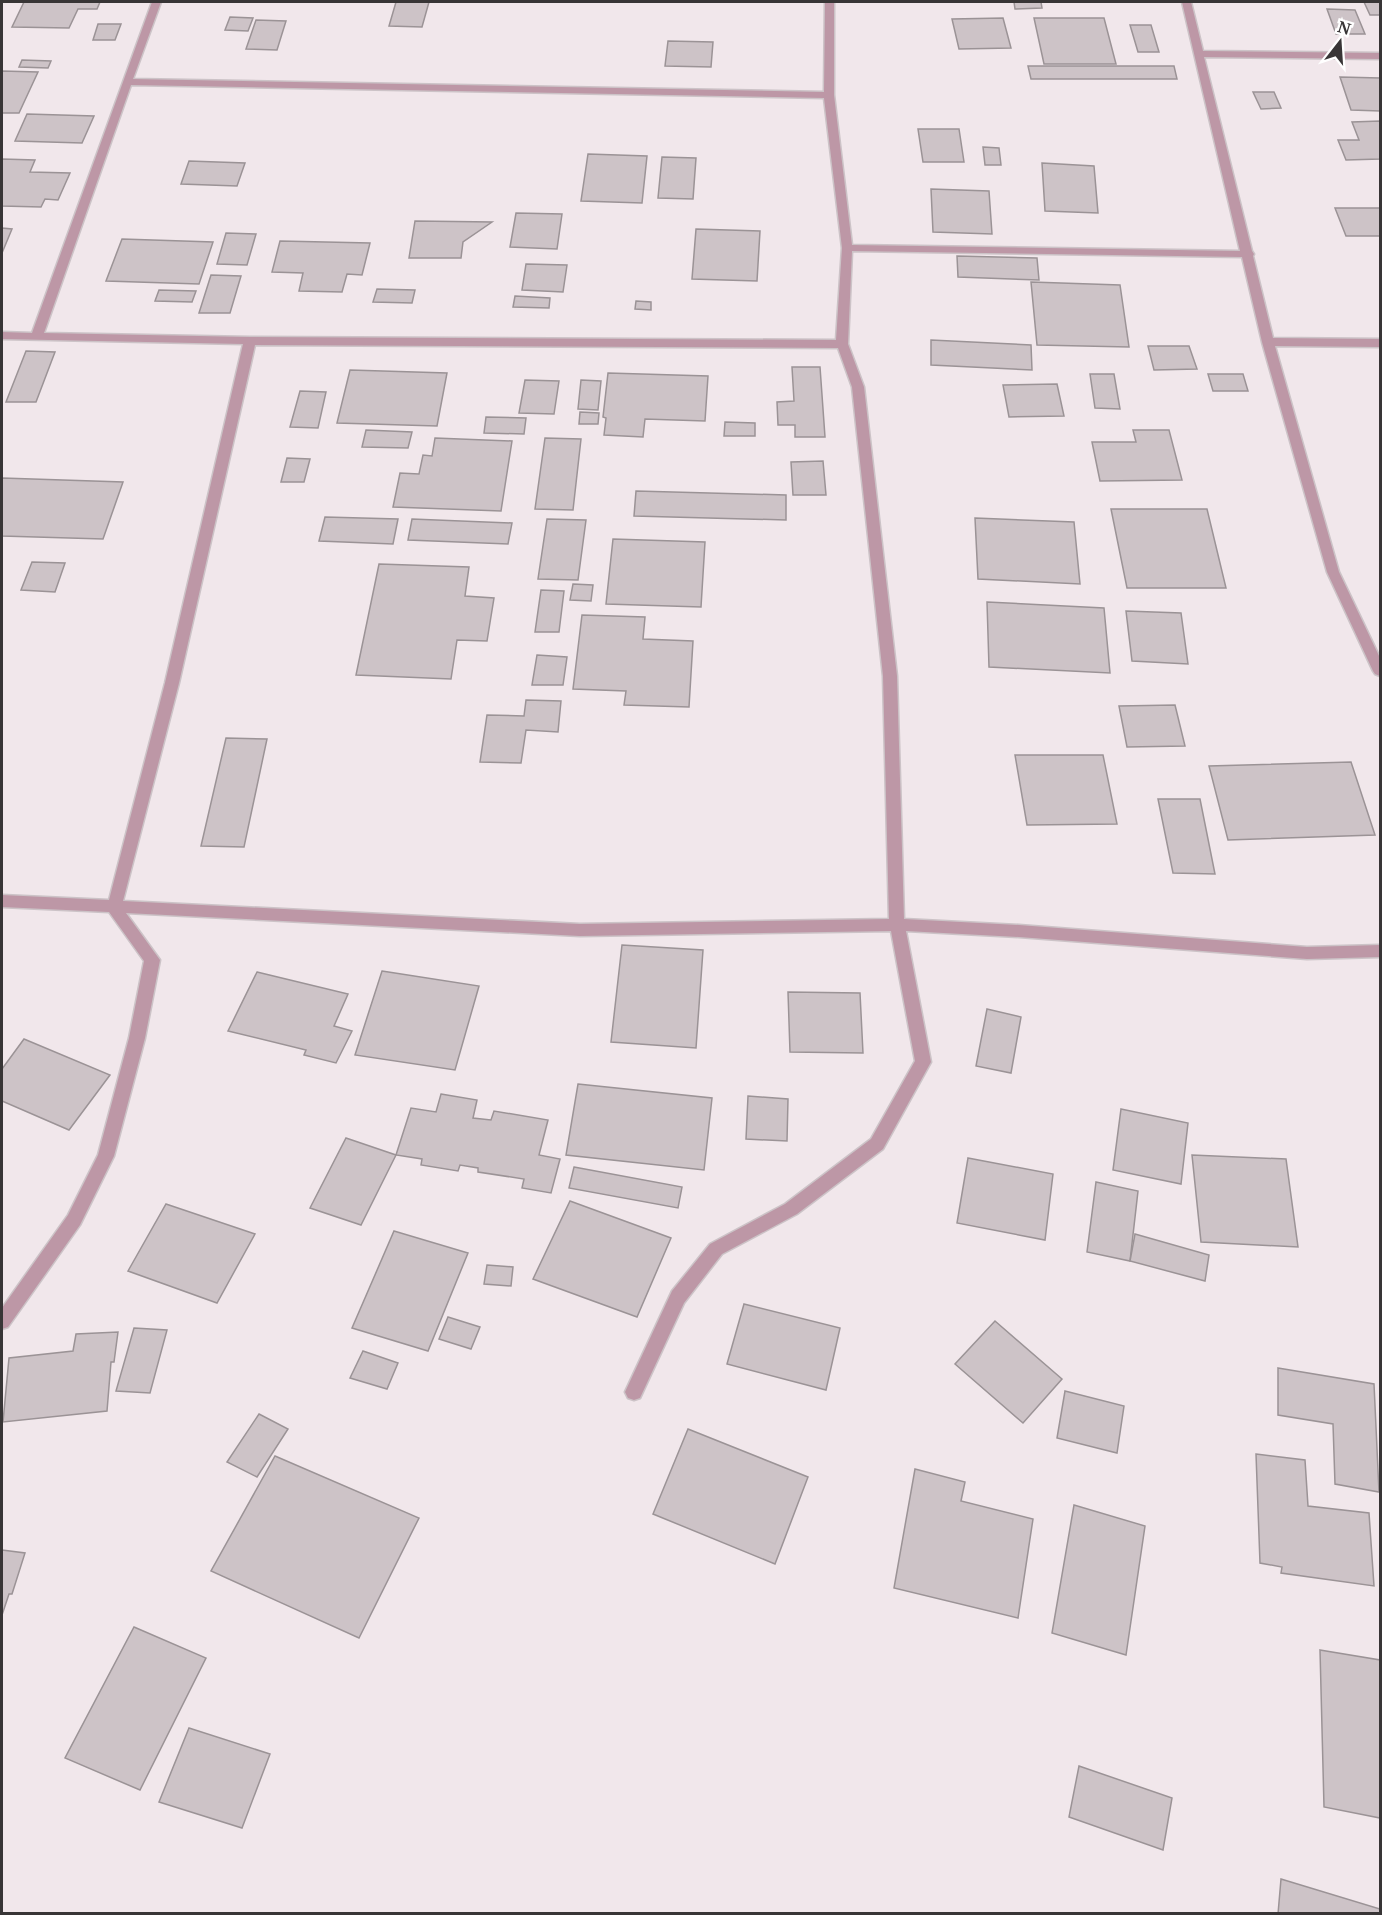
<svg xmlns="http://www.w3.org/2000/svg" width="1382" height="1915" font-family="'Noto Serif',serif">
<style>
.building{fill:#cdc3c7;stroke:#9b9396;stroke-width:1.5}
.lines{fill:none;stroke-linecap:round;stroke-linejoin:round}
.minor-casing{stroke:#ccc3c7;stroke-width:3}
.minor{fill:#bd97a6;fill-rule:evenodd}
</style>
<rect width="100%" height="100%" fill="#f1e7eb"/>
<g class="building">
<polygon points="24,2 100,2 97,9 78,9 69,28 12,27"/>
<polygon points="396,2 429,2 422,27 389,26"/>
<polygon points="1014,2 1041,2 1042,8 1015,9"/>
<polygon points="1364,2 1380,2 1380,15 1370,15"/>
<polygon points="1327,9 1355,10 1365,34 1336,34"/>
<polygon points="230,17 253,18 248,31 225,30"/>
<polygon points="1003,18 1011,48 959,49 952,19"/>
<polygon points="1034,18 1104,18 1116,64 1044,64"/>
<polygon points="256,20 286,21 277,50 246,49"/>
<polygon points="98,24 121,24 115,40 93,40"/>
<polygon points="1130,25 1151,25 1159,52 1138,52"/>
<polygon points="668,41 713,42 711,67 665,66"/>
<polygon points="22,60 51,61 48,68 19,67"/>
<polygon points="1028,66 1174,66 1177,79 1031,79"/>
<polygon points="2,71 38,72 19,113 2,113"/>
<polygon points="1340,77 1380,78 1380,111 1351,110"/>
<polygon points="1253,92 1274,92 1281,108 1261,109"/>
<polygon points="27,114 94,116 82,143 15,141"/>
<polygon points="1380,121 1380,159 1346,160 1338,140 1359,140 1352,122"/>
<polygon points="918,129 959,129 964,162 923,162"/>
<polygon points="983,147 999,148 1001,165 985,165"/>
<polygon points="588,154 647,156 642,203 581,201"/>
<polygon points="662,157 696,158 693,199 658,198"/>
<polygon points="2,159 35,160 30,172 70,173 58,200 45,199 41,207 2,206"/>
<polygon points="189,161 245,163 237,186 181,184"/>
<polygon points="1042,163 1094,166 1098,213 1045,211"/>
<polygon points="931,189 989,191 992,234 933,232"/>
<polygon points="1335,208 1380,208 1380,236 1346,236"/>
<polygon points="516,213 562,214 557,249 510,247"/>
<polygon points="415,221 492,222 463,242 461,258 409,258"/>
<polygon points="2,228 12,229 2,253"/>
<polygon points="696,229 760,231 757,281 692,279"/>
<polygon points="226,233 256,234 247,265 217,264"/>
<polygon points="122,239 213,242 199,284 106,281"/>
<polygon points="280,241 370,243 362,275 347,274 342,292 299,291 303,273 272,272"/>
<polygon points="957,256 1037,258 1039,280 958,277"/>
<polygon points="526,264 567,265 563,292 522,290"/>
<polygon points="211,275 241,276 230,313 199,313"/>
<polygon points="1031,282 1120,285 1129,347 1037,345"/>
<polygon points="377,289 415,290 412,303 373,302"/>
<polygon points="159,290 196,291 192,302 155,301"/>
<polygon points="515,296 550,298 549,308 513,307"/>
<polygon points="636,301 651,302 651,310 635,309"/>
<polygon points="931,340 1031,345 1032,370 931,365"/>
<polygon points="1148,346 1189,346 1197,369 1154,370"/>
<polygon points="26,351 55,352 36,402 6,402"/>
<polygon points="792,367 820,367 825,437 795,437 795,425 778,425 777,402 794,401"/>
<polygon points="350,370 447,373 437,426 337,423"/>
<polygon points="608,373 708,376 705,421 645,419 643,437 604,435 606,418 603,417"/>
<polygon points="1090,374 1114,374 1120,409 1095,408"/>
<polygon points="1208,374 1243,374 1248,391 1213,391"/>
<polygon points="525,380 559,381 554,414 519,413"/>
<polygon points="581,380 601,381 598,410 578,409"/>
<polygon points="1057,384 1064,416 1009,417 1003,385"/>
<polygon points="300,391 326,392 318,428 290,427"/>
<polygon points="580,412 599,413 598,424 579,424"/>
<polygon points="486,417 526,418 524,434 484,433"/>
<polygon points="725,422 755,423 755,436 724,436"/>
<polygon points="366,430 412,432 408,448 362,447"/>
<polygon points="1133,430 1169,430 1182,480 1100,481 1092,442 1136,442"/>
<polygon points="435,438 512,441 501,511 393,507 400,473 419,474 423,455 432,456"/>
<polygon points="545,438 581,439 573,510 535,509"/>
<polygon points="287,458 310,459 304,482 281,482"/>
<polygon points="823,461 826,495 793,495 791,462"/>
<polygon points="2,478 123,482 103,539 2,536"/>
<polygon points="636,491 786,495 786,520 634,516"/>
<polygon points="1111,509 1207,509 1226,588 1127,588"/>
<polygon points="325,517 398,519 393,544 319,541"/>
<polygon points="975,518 1074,522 1080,584 978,579"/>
<polygon points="412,519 512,523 508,544 408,540"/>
<polygon points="547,519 586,520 578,580 538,579"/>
<polygon points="613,539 705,542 701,607 606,604"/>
<polygon points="32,562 65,563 55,592 21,590"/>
<polygon points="379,564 469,567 465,596 494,598 487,641 457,640 451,679 356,675"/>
<polygon points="573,584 593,585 591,601 570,600"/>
<polygon points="541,590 564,591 559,632 535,632"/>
<polygon points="987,602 1104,608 1110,673 989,667"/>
<polygon points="1126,611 1181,613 1188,664 1132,661"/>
<polygon points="582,615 645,617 643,639 693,641 689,707 624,705 626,691 573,689"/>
<polygon points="537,655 567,657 563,685 532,685"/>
<polygon points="526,700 561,701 558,732 526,730 521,763 480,762 487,715 524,716"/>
<polygon points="1175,705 1185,746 1127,747 1119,706"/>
<polygon points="226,738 267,739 244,847 201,846"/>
<polygon points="1015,755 1103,755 1117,824 1027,825"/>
<polygon points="1351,762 1375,835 1228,840 1209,766"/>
<polygon points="1158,799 1200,799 1215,874 1173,873"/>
<polygon points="622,945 703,950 696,1048 611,1042"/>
<polygon points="382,971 479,986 455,1070 355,1055"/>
<polygon points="257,972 348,994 334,1026 352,1031 336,1063 304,1055 306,1050 228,1031"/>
<polygon points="788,992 860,993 863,1053 790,1052"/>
<polygon points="987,1009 1021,1017 1011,1073 976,1066"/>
<polygon points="24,1039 110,1075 69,1130 2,1101 2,1069"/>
<polygon points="578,1084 712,1098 704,1170 566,1155"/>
<polygon points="441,1094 477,1100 473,1118 491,1120 494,1111 548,1120 539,1155 560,1159 551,1193 522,1188 524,1179 478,1172 478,1168 460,1165 458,1171 421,1165 422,1159 396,1155 411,1108 436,1112"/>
<polygon points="748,1096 788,1099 787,1141 746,1139"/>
<polygon points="1121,1109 1188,1123 1181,1184 1113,1170"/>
<polygon points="346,1138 396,1155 361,1225 310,1208"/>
<polygon points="1192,1155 1286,1159 1298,1247 1201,1242"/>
<polygon points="968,1158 1053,1174 1045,1240 957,1223"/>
<polygon points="574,1167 682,1187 678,1208 569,1188"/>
<polygon points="1096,1182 1138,1191 1130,1261 1087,1252"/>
<polygon points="570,1201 671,1238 637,1317 533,1279"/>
<polygon points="166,1204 255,1234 217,1303 128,1271"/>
<polygon points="394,1231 468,1253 428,1351 352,1328"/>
<polygon points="1135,1234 1209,1255 1205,1281 1130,1261"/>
<polygon points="487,1265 513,1267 511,1286 484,1284"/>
<polygon points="744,1304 840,1328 826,1390 727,1364"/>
<polygon points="448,1317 480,1327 471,1349 439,1339"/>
<polygon points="995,1321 1062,1379 1023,1423 955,1364"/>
<polygon points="134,1328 167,1330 150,1393 116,1391"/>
<polygon points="118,1332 114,1362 111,1362 107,1411 3,1422 9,1358 73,1351 76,1334"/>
<polygon points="363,1351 398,1363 387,1389 350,1378"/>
<polygon points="1278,1368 1374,1384 1379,1492 1335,1484 1333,1424 1278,1415"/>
<polygon points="1065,1391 1124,1406 1117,1453 1057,1438"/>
<polygon points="259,1414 288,1429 257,1477 227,1462"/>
<polygon points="688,1429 808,1477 775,1564 653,1514"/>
<polygon points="1256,1454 1305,1460 1308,1506 1369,1513 1374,1586 1281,1573 1282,1567 1260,1563"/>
<polygon points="275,1456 419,1518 359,1638 211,1571"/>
<polygon points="915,1469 965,1482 961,1501 1033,1519 1018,1618 894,1588"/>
<polygon points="1074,1505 1145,1526 1126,1655 1052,1633"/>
<polygon points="2,1550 25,1553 12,1594 9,1594 2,1615"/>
<polygon points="134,1627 206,1658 140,1790 65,1758"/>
<polygon points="1320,1650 1380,1660 1380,1818 1324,1807"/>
<polygon points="189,1728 270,1754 242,1828 159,1802"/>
<polygon points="1079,1766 1172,1798 1163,1850 1069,1817"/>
<polygon points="1281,1879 1380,1909 1380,1914 1278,1914"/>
</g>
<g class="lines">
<defs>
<path id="minor" d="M152,2H161L133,79L824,92L825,2H834V95L852,245L1240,251L1182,2H1191L1203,51L1380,53V59L1204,57L1252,251L1254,254L1253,256L1273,338L1380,339V347L1275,346L1339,572L1380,658V676L1375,674L1373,671L1327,572L1262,342L1242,257L852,251L848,344L864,387L897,676L904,919L1019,925L1307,947L1380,945V957L1307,959L1019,937L906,931L931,1062L883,1149L797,1214L722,1254L684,1303L640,1398L634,1400L628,1398L625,1392L672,1291L710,1244L785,1204L871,1139L915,1061L891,931L580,936L126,913L160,960L145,1038L114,1156L80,1225L8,1327L2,1329V1308L68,1215L98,1155L129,1038L144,961L109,912L2,907V895L109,900L165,683L243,344L2,339V332L32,333ZM131,85L824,98L842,248L836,340L250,337L44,333ZM255,345L838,348L852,387L883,676L889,919L580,924L123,901L179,683Z"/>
</defs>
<use href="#minor" class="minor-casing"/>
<use href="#minor" class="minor"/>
</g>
<rect width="1382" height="1915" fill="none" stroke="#383536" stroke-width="6"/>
<g transform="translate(1340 42) rotate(17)" stroke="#ffffff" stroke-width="4.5" paint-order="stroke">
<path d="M0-4.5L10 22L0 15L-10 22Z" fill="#383536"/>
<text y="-9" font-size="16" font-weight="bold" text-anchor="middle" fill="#383536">N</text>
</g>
</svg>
